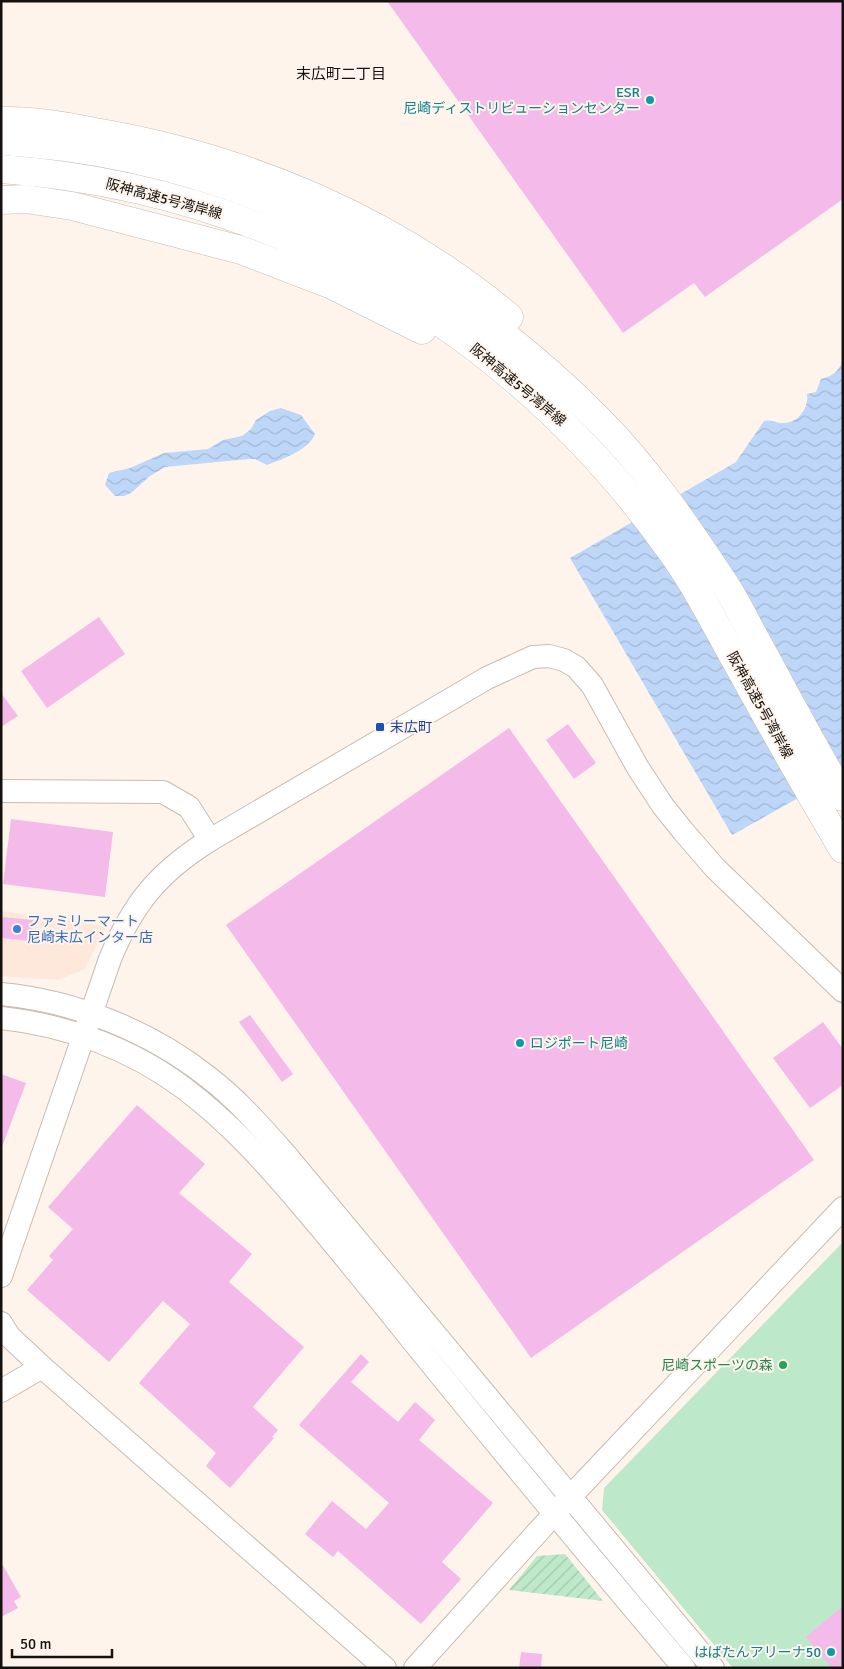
<svg xmlns="http://www.w3.org/2000/svg" width="844" height="1669" font-family="Signika,'Noto Sans JP',sans-serif">
<style>
.commercial{fill:#fee7db}
.grass{fill:#bde9ca}
.garden{fill:url(#garden-furrows)}
.water{fill:url(#water-waves)}
.building{fill:#f4bae9}
.lines{fill:none;stroke-linecap:round;stroke-linejoin:round}
.secondary-casing{stroke:#c6bcb2;stroke-width:24}
.highway-casing{stroke:#c6bcb2;stroke-width:29}
.secondary{stroke:#fff;stroke-width:22}
.highway{stroke:#fff;stroke-width:28}
.culture-dot{fill:#0f9aa8;stroke:#fff4eb;stroke-width:2}
.transit-dot{fill:#1a4fb4;stroke:#fff4eb;stroke-width:2}
.shop-dot{fill:#3f7fe0;stroke:#fff4eb;stroke-width:2}
.leisure-dot{fill:#2e9e5b;stroke:#fff4eb;stroke-width:2}
.labels{text-anchor:middle;dominant-baseline:central;stroke-width:4;stroke-linejoin:round;paint-order:stroke}
.culture-label{font-size:14px;fill:#0d838f;stroke:#fff4eb;text-anchor:end}
.street-label{font-size:14px;fill:#14110e;stroke:#fff4eb}
.transit-label{font-size:14px;fill:#164399;stroke:#fff4eb;text-anchor:start}
.shop-label{font-size:14px;fill:#366cbe;stroke:#fff4eb;text-anchor:start}
.leisure-label{font-size:14px;fill:#27864d;stroke:#fff4eb;text-anchor:end}
.neighbourhood-label{font-size:15px;fill:#14110e;stroke:#fff4eb}
</style>
<defs>
<pattern id="garden-furrows" width="10" height="10" patternUnits="userSpaceOnUse" patternTransform="scale(1.25)"><rect width="10" height="10" fill="#bde9ca"/><path d="M-1 1l2-2M0 10L10 0M9 11l2-2" fill="none" stroke="#a2c7ac"/></pattern>
<pattern id="water-waves" width="16" height="10" patternUnits="userSpaceOnUse" patternTransform="scale(1.25)"><rect width="16" height="10" fill="#bed7f9"/><path d="M0 5q4-4 8 0t8 0" fill="none" stroke="#a2b8d4"/></pattern>
</defs>
<rect width="100%" height="100%" fill="#fff4eb"/>
<polygon class="commercial" points="1,911 106,926 85,969 58,980 1,976"/>
<polygon class="grass" points="843,1242 843,1668 733,1668 602,1510 604,1488"/>
<polygon class="garden" points="565,1554 603,1601 509,1590 537,1556"/>
<g class="water">
<path d="M843,361V773L732,835L570,558L736,462L764,421C773,419 776,424 784,423C798,423 809,408 807,394L816,392L821,379C832,376 838,372 843,361Z"/>
<path d="M281,408L301,415L315,434C309,450 283,459 267,465L255,459H249L165,467L150,476L131,493L124,496H115L105,485L109,473L130,468L164,453L208,449L223,440L242,436L251,429L256,420L270,411Z"/>
</g>
<g class="building">
<polygon points="387,1 843,1 843,199 705,297 694,283 623,333"/>
<polygon points="99,617 125,654 47,708 21,671"/>
<polygon points="1,693 18,716 1,727"/>
<polygon points="568,724 596,763 574,779 546,740"/>
<polygon points="509,728 814,1160 531,1358 226,925"/>
<polygon points="11,819 113,832 105,897 3,884"/>
<polygon points="1,917 33,920 31,941 1,938"/>
<polygon points="250,1015 293,1074 282,1082 239,1022"/>
<polygon points="823,1022 843,1049 843,1085 810,1108 773,1058"/>
<polygon points="1,1074 26,1083 2,1147 1,1147"/>
<polygon points="137,1105 205,1164 179,1193 252,1254 229,1282 304,1347 253,1407 278,1430 272,1437 274,1438 230,1488 206,1466 216,1453 139,1383 190,1324 163,1301 109,1362 27,1290 53,1260 49,1256 73,1229 48,1207"/>
<polygon points="361,1354 369,1362 351,1382 398,1422 415,1402 424,1410 435,1420 419,1440 493,1503 442,1562 461,1579 421,1624 338,1551 333,1557 305,1534 332,1501 366,1529 389,1503 299,1425"/>
<polygon points="1,1562 21,1597 14,1601 18,1608 1,1617"/>
<polygon points="843,1606 843,1668 832,1668 806,1637"/>
<polygon points="521,1652 542,1654 541,1668 519,1668"/>
</g>
<g class="lines">
<defs>
<g id="secondary">
<polyline points="1,791 163,792 189,807 210,840"/>
<path d="M1,994C75,1001 150,1031 208,1077C237,1099 262,1128 286,1155L713,1668"/>
<path d="M1,1018C67,1025 132,1049 185,1089C234,1126 274,1172 314,1220C347,1259 379,1299 412,1340C501,1450 592,1559 684,1668"/>
<path d="M1,1276L110,959C133,903 159,872 210,840L487,678L533,657L549,656L564,660L576,667L592,685L638,768L663,806L683,831L715,868L843,991"/>
<polyline points="1,1323 9,1336 42,1367 385,1668"/>
<polyline points="1,1391 42,1367"/>
<polyline points="415,1668 554,1514 843,1208"/>
</g>
<g id="highway">
<path d="M1,121C32,120 65,126 95,132C244,157 392,219 509,317"/>
<path d="M1,141C225,153 442,261 598,419C646,467 685,524 722,580C736,600 746,623 758,644C786,695 813,747 843,797"/>
<path d="M1,169C274,189 514,329 671,551C698,588 718,630 741,670C774,730 808,790 843,849"/>
<polyline points="1,200 26,199 72,206 241,250 332,285 422,330"/>
</g>
</defs>
<use href="#secondary" class="secondary-casing"/>
<use href="#highway" class="highway-casing"/>
<use href="#secondary" class="secondary"/>
<use href="#highway" class="highway"/>
</g>
<g class="culture-dot">
<circle cx="650" cy="100" r="5"/>
<circle cx="520" cy="1043" r="5"/>
<circle cx="831" cy="1652" r="5"/>
</g>
<rect class="transit-dot" x="375" y="722" width="10" height="10" rx="2.5"/>
<circle class="shop-dot" cx="17" cy="929" r="5"/>
<circle class="leisure-dot" cx="783" cy="1365" r="5"/>
<g class="labels">
<g class="culture-label">
<text x="640" y="92">ESR<tspan x="640" dy="16">尼崎ディストリビューションセンター</tspan></text>
<text x="530" y="1043" text-anchor="start">ロジポート尼崎</text>
<text x="821" y="1652">はばたんアリーナ50</text>
</g>
<g class="street-label">
<text transform="translate(164 199) rotate(15)">阪神高速5号湾岸線</text>
<text transform="translate(518 385) rotate(40)">阪神高速5号湾岸線</text>
<text transform="translate(760 705) rotate(61)">阪神高速5号湾岸線</text>
</g>
<g class="transit-label">
<text x="390" y="727">末広町</text>
</g>
<g class="shop-label">
<text x="27" y="921">ファミリーマート<tspan x="27" dy="16">尼崎末広インター店</tspan></text>
</g>
<g class="leisure-label">
<text x="773" y="1365">尼崎スポーツの森</text>
</g>
<g class="neighbourhood-label">
<text x="341" y="74">末広町二丁目</text>
</g>
</g>
<rect width="844" height="1669" fill="none" stroke="#14110e" stroke-width="5"/>
<path d="M12 1649v8h100v-8" fill="none" stroke="#14110e" stroke-width="2.5"/>
<text x="20" y="1649" font-size="15" fill="#14110e" stroke="#fff4eb" stroke-width="4" paint-order="stroke">50 m</text>
</svg>
